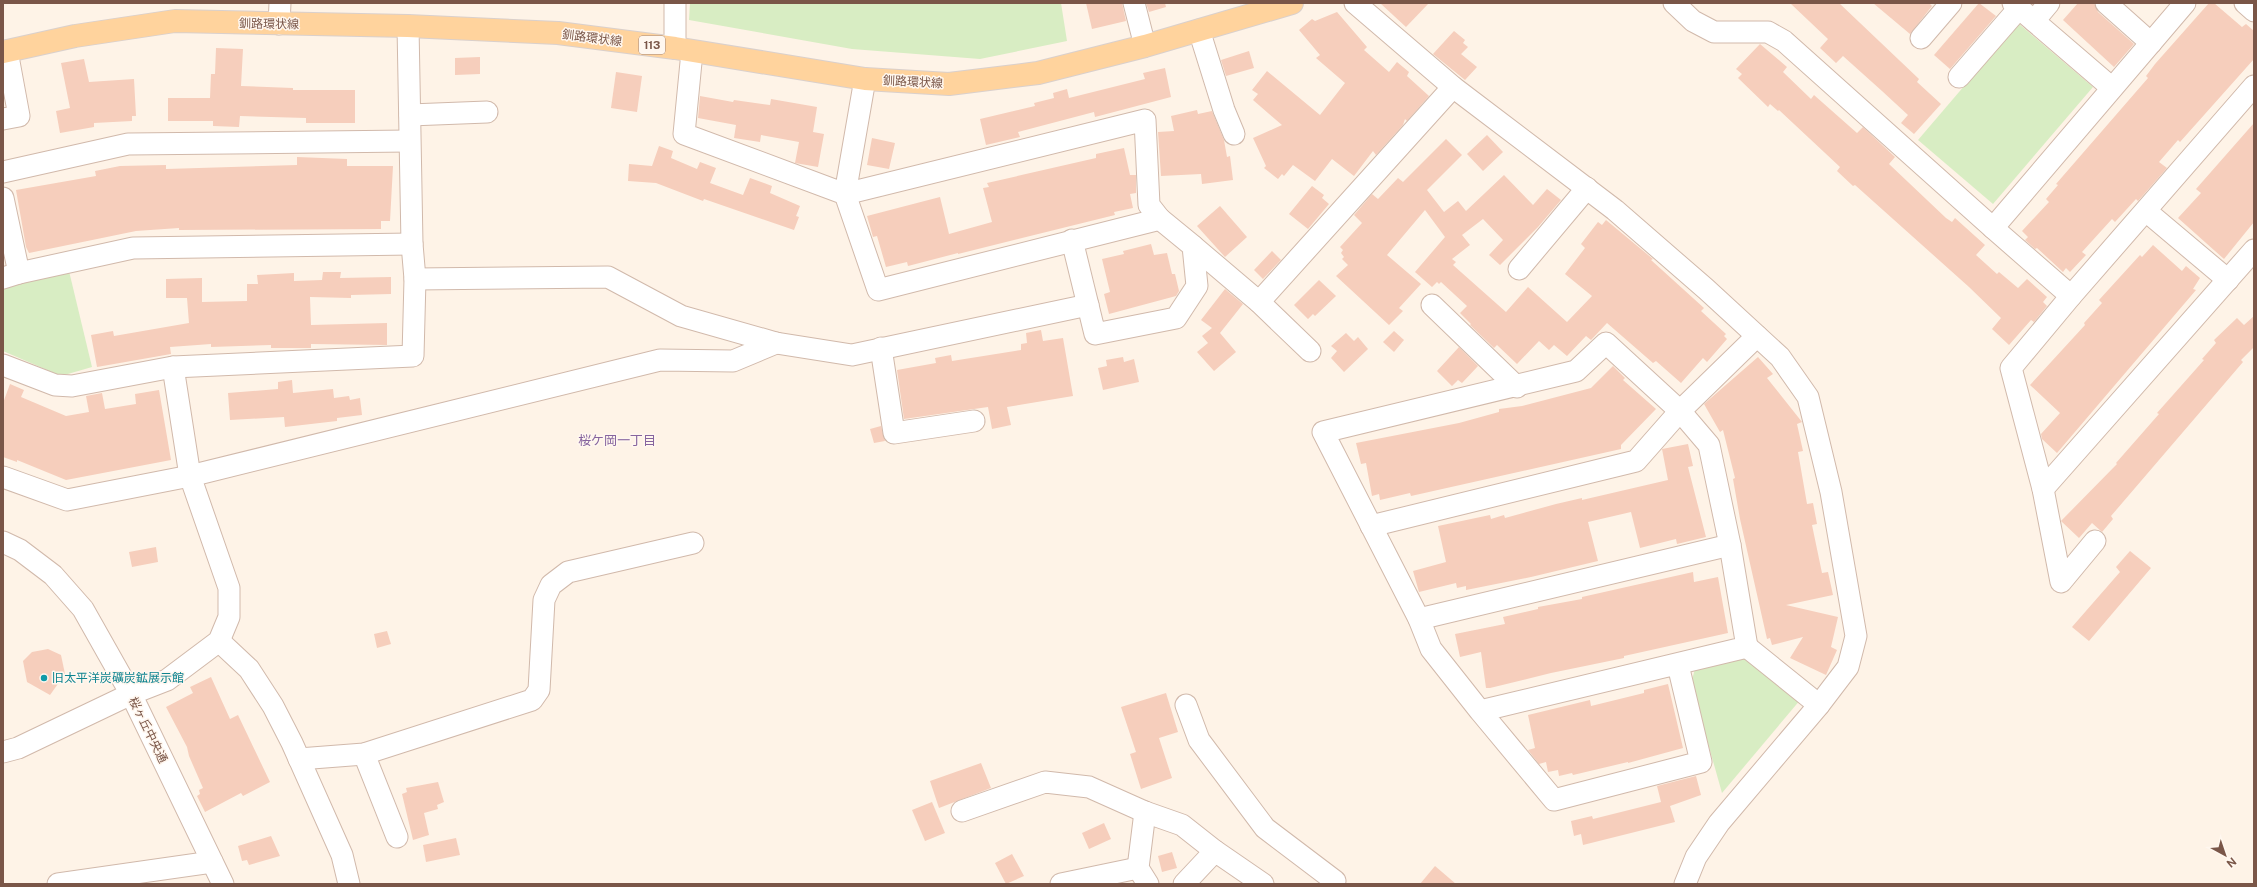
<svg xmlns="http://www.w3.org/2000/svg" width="2257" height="887" font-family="'Public Sans','Noto Sans JP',sans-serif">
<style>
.green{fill:#d8edc3}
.building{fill:#f6cebc}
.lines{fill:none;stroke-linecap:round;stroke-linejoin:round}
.minor-casing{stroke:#d1b9ab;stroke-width:23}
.major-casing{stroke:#dad0cc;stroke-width:24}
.minor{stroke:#fff;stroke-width:21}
.major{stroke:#ffd39d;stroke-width:22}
.culture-dot{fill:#0f9aa8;stroke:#fff7ef;stroke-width:1.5}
.labels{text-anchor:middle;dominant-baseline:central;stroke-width:3;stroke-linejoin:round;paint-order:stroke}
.shield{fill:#fff7ef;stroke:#a2867a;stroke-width:1}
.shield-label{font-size:11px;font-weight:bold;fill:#7a5648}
.street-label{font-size:12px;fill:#7a5648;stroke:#fff7ef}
.culture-label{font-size:12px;fill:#0d838f;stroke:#fff7ef;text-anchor:start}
.neighbourhood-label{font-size:13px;fill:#86649e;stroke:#fff7ef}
</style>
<rect width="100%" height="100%" fill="#fef3e7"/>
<g class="green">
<polygon points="690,3 1061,3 1067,41 980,59 852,49 689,20"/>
<polygon points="2018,23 2093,87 1993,204 1918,140"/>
<polygon points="69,271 92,367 61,376 3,351 3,286"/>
<polygon points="1748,655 1801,699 1722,793 1691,683 1695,669"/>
</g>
<g class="building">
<polygon points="1086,3 1122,3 1126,21 1092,29"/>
<polygon points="1146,3 1165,3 1166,7 1149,12"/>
<polygon points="1380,3 1429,3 1406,27"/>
<polygon points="1790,3 1839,3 1919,79 1917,82 1941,104 1914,134 1901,123 1908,115 1882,91 1843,56 1836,63 1820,48 1828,39"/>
<polygon points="1873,3 1929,3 1932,6 1910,34"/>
<polygon points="1979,3 1996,16 1950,69 1934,55"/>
<polygon points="2078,3 2094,3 2098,12 2134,44 2114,67 2063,20"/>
<polygon points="2209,3 2214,3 2242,27 2246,24 2254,31 2254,59 2180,142 2178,140 2159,162 2167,168 2138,201 2136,199 2115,222 2112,219 2082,252 2086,255 2070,272 2066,268 2063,272 2037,248 2035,249 2025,240 2028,237 2022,231 2049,202 2046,199 2058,185 2056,184 2148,78 2146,76 2155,64"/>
<polygon points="1337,12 1367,47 1364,50 1389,72 1397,62 1409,72 1407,76 1429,96 1407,121 1405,119 1403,125 1376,155 1373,151 1354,176 1332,159 1315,181 1293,165 1284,176 1282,174 1278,179 1264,168 1266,166 1253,138 1282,125 1253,100 1258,94 1252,90 1267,71 1320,115 1345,83 1316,58 1320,55 1299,30 1312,19 1315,21"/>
<polygon points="1454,31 1465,40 1463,43 1468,47 1461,54 1477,67 1465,80 1433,54"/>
<polygon points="1760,44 1787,67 1783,72 1811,99 1814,95 1857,133 1863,127 1895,157 1889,164 1946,218 1952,222 1955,218 1985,245 1976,255 1997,274 1999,272 2018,288 2027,279 2047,297 2043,302 2047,306 2034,322 2031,320 2009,345 1992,329 2001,318 1969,287 1855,185 1853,186 1837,171 1840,167 1779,110 1778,111 1770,104 1768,107 1738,78 1742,74 1736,69"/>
<polygon points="216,48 243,49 241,86 293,88 293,90 355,90 355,123 306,123 306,118 240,116 239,127 213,126 213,121 168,121 168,98 210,98 211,74 215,74"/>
<polygon points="1249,51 1254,68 1226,76 1221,60"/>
<polygon points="480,57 480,74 455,75 455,58"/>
<polygon points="84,59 89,82 134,79 136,116 132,116 132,121 94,123 94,127 60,133 56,111 70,108 61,63"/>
<polygon points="1165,68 1171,97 1095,117 1094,112 1018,132 1020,137 986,145 980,119 1035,106 1034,103 1054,98 1053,93 1067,89 1069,98 1145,79 1143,73"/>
<polygon points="616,72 642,76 637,112 611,108"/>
<polygon points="700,96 733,102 734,100 770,105 771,99 817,107 813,132 824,134 818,167 795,163 799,142 761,135 760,142 734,138 736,125 698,118"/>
<polygon points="1197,110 1198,114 1212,111 1224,140 1227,157 1230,156 1233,180 1202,184 1201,174 1161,176 1158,132 1174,131 1171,116"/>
<polygon points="2254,123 2254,222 2224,259 2178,218 2201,193 2196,189"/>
<polygon points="1487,135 1503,152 1483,171 1467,154"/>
<polygon points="872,138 895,143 889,169 867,165"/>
<polygon points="1446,139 1462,155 1427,190 1444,212 1458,201 1466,211 1504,175 1533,205 1547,189 1561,200 1538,227 1500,265 1489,255 1503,240 1483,219 1462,235 1470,245 1452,259 1456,262 1453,265 1506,312 1528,287 1567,322 1592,296 1565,274 1585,248 1581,244 1598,222 1602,225 1606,220 1653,259 1651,260 1704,308 1701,311 1726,334 1724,336 1727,339 1707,362 1703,358 1681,383 1656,361 1653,363 1607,323 1591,340 1586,336 1567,356 1554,345 1549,350 1539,341 1517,364 1497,345 1494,348 1470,325 1471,324 1460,313 1467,306 1441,282 1439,284 1437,282 1432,287 1415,272 1445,237 1425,210 1387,255 1421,284 1399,308 1403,311 1389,325 1336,276 1348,265 1342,259 1344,257 1341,253 1343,250 1340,247 1362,223 1354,215 1372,194 1378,199 1398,178 1403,182"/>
<polygon points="659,146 673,151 671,158 697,169 700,162 716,168 710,183 743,195 750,178 772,186 770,193 800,206 796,216 799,217 794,230 704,199 703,201 656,183 628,181 629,164 652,166"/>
<polygon points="1124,148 1130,175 1136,175 1136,193 1130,194 1133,208 1114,212 1115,215 958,254 958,253 908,266 907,262 886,267 877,236 873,237 867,216 940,197 949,234 992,222 983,188 989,187 987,183 1096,158 1096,154"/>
<polygon points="297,157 347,159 347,166 393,166 390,221 381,221 381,229 179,230 179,228 136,231 29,253 26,247 16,190 96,176 95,171 120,166 166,165 166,169 297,165"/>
<polygon points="1312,186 1324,195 1322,198 1329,204 1308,229 1289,214"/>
<polygon points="1220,206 1247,237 1225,257 1197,226"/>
<polygon points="1151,244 1154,255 1167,253 1172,274 1175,274 1179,291 1176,296 1109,314 1104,294 1110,292 1102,259 1124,254 1123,251"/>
<polygon points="2153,245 2182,271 2186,266 2200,278 2193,289 2196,290 2057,453 2042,439 2041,434 2060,413 2030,385 2085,325 2084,323 2102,303 2099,300 2140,255 2142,257"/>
<polygon points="1272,251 1281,260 1263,279 1254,270"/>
<polygon points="323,272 341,272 340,278 391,277 391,294 351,295 351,298 310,297 311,325 387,323 387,345 311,344 311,348 271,348 271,345 211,347 211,344 170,347 171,354 97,367 91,335 113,331 114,336 189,323 187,298 166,298 166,279 202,278 202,302 247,301 247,284 258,284 257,275 294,273 294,281 322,280"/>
<polygon points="1319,280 1336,296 1315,316 1313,314 1308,319 1294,305"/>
<polygon points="1225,289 1243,304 1220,333 1236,352 1214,371 1197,352 1208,343 1202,336 1212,328 1201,320"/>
<polygon points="2254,316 2254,347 2241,360 2243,362 2111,516 2113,519 2102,532 2092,523 2079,538 2061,521 2117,464 2116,463 2159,414 2157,413 2204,360 2202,359 2216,343 2214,340 2237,318 2244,325"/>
<polygon points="1041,330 1043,341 1063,338 1073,396 1007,407 1011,425 992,429 988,407 904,419 897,370 936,363 935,358 951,355 952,361 1021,350 1021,344 1027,343 1026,333"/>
<polygon points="1394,331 1404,340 1394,352 1383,342"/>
<polygon points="1346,333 1354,341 1358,337 1368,349 1344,372 1331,358 1337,351 1331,346"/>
<polygon points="1459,347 1478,366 1462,383 1458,380 1452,386 1437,371"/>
<polygon points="1123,357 1124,362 1134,359 1139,382 1103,390 1098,368 1107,366 1106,360"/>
<polygon points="1758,357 1773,374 1767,378 1802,422 1797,424 1803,451 1798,452 1807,504 1813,503 1817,524 1812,525 1822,573 1828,572 1833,595 1786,605 1838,617 1831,647 1837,650 1826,675 1790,658 1803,637 1772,645 1770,638 1767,639 1740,519 1733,479 1735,478 1723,430 1720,432 1704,404"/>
<polygon points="1613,366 1625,378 1623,380 1656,409 1621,445 1621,449 1411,496 1410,493 1380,500 1379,494 1372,496 1366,463 1361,464 1356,443 1459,423 1499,412 1499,409 1522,406 1591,388"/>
<polygon points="292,380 293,393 333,389 334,398 349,396 350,400 360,398 362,415 337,418 337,421 285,427 284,417 230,420 228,393 278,389 278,382"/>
<polygon points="10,384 24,390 21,397 66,416 89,412 86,396 102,393 105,409 136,404 135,394 159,390 171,460 66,480 17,460 17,462 3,457 3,403"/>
<polygon points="881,426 885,441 874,443 870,429"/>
<polygon points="1688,444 1693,466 1688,467 1706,537 1677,544 1676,539 1640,548 1631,512 1588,522 1598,561 1531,577 1466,590 1466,586 1457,588 1456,583 1419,592 1413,571 1446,562 1438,526 1490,515 1491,519 1504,515 1505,518 1556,504 1582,498 1582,500 1668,480 1662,449"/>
<polygon points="156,547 158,562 132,567 129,552"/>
<polygon points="2130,551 2151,568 2089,641 2072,627 2120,572 2116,567"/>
<polygon points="1693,572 1694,582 1718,577 1728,633 1624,656 1624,658 1551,673 1490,688 1486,688 1481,652 1460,657 1455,634 1505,624 1503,617 1538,609 1538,607 1582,599 1582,597"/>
<polygon points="387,631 391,644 377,648 374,634"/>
<polygon points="48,649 61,655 65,674 50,695 27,682 23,661 32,652"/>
<polygon points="211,677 230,719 238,715 270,782 243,796 241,793 205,812 197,796 200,794 199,790 203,788 189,756 187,747 166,707 193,693 190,687"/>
<polygon points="1668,684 1683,748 1628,763 1628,762 1573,775 1572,773 1559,776 1558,770 1548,772 1546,762 1539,764 1528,750 1535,748 1528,715 1590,700 1591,706 1644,693 1644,690"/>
<polygon points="1166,693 1178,732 1159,738 1172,778 1141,789 1130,754 1136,752 1121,707"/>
<polygon points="981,763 991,788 939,808 930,781"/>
<polygon points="1696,776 1701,795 1670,806 1675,822 1583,845 1581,834 1574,836 1571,821 1592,816 1593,819 1661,802 1657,786"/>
<polygon points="438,782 444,802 437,805 438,809 424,813 429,835 413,840 402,794 407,792 406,788"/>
<polygon points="932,802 945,833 925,841 912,810"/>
<polygon points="1104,823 1111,839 1089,849 1082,833"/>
<polygon points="271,836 280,856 249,865 247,860 242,861 238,846"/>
<polygon points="456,838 460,855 426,862 423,845"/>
<polygon points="1172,852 1177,868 1162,872 1158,856"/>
<polygon points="1012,854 1024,876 1006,884 995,863"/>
<polygon points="1435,866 1456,884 1420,884"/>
</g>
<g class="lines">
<defs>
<g id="minor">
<polyline points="675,3 675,48"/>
<polyline points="1134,3 1145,46"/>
<polyline points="1355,3 1453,87 1615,210 1706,289 1780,357 1808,397 1831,492 1856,636 1848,667 1819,705 1719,823 1696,857 1685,884"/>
<polyline points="1674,3 1693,21 1714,32 1768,32 1784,41 1993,228 2071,296"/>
<polyline points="2013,3 2112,88"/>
<polyline points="2106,3 2151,43"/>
<polyline points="2245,3 2254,11"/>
<polyline points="2034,21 2049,3"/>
<polyline points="279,24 280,3"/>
<polyline points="1199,30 1224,110 1234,134"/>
<polyline points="1921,38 1951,3"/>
<polyline points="692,52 684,134 845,194 878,290 1160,219 1149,205 1145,120 845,194 865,79"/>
<polyline points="1959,77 2019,8"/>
<polyline points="410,115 487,112"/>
<polyline points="3,119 19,116 7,51"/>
<polyline points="3,172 128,144 409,141"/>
<polyline points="3,198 19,273"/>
<polyline points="2146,211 2228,280"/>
<polyline points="1993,228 2185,3"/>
<polyline points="1072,240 1095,334 1176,318 1197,286 1193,246 1160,219"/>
<polyline points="1193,246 1259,302 1310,351"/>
<polyline points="1519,269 1587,188"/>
<polyline points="3,278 19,273 133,248 412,244"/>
<polyline points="415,279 608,277 681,316 776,343 852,355 1088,305"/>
<polyline points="1259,302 1453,87"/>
<polyline points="1432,305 1517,387"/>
<polyline points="881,348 894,433 974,421"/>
<polyline points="3,365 55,385 72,386 173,367 413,356 415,279 412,244 408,26"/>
<polyline points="3,477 67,500 190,476 660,360 733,361 776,343"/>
<polyline points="2043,489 2254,250"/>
<polyline points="1371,526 1636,461 1680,411 1757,336"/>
<polyline points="2095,541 2061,582 2043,489 2011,368 2071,296 2254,86"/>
<polyline points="3,542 20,550 53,575 83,609 131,694 223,884"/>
<polyline points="1419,619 1730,545"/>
<polyline points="219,641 249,669 273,706 292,743 342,855 349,884"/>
<polyline points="1747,647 1819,705"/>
<polyline points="1186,705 1199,740 1265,828 1335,881"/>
<polyline points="1480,711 1747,647 1730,545 1709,445 1680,411 1606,343 1576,371 1323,432 1419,619 1431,649 1480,711 1554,800 1701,762 1678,665"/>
<polyline points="3,752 18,748 131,694 167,680 219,641 229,617 229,588 190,476 173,367"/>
<polyline points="364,754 397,837"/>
<polyline points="299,759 364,754 532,700 539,690 544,600 551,585 568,572 693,543"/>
<polyline points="962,811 1045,782 1089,787 1145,812 1182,825 1215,851"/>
<polyline points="1145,812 1138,868 1148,884"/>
<polyline points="58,884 212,862"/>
<polyline points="1061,884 1138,868"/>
<polyline points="1184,884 1215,851 1263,884"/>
</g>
<polyline id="major" points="3,52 75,36 175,21 408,26 558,33 675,48 865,79 949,84 1038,73 1145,46 1292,3"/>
</defs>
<use href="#minor" class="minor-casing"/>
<use href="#major" class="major-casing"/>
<use href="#minor" class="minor"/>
<use href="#major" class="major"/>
</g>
<circle class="culture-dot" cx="44" cy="678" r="4"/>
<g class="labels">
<rect class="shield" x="639" y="36" width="26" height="18" rx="3"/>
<g class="shield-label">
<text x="652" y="45">113</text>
</g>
<g class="street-label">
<text transform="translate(269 24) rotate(1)">釧路環状線</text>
<text transform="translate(592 38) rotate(7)">釧路環状線</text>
<text transform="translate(913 82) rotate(3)">釧路環状線</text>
<text transform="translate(148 730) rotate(64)">桜ヶ丘中央通</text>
</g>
<g class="culture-label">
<text x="52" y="678">旧太平洋炭礦炭鉱展示館</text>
</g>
<g class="neighbourhood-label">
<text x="617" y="440">桜ケ岡一丁目</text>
</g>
</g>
<rect width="2257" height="887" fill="none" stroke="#7a5648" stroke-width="8"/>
<g transform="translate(2225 855) rotate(140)" stroke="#fff7ef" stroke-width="3" paint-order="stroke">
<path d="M0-3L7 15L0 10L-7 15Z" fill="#7a5648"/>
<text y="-6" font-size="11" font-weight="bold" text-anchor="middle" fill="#7a5648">N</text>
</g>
</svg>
